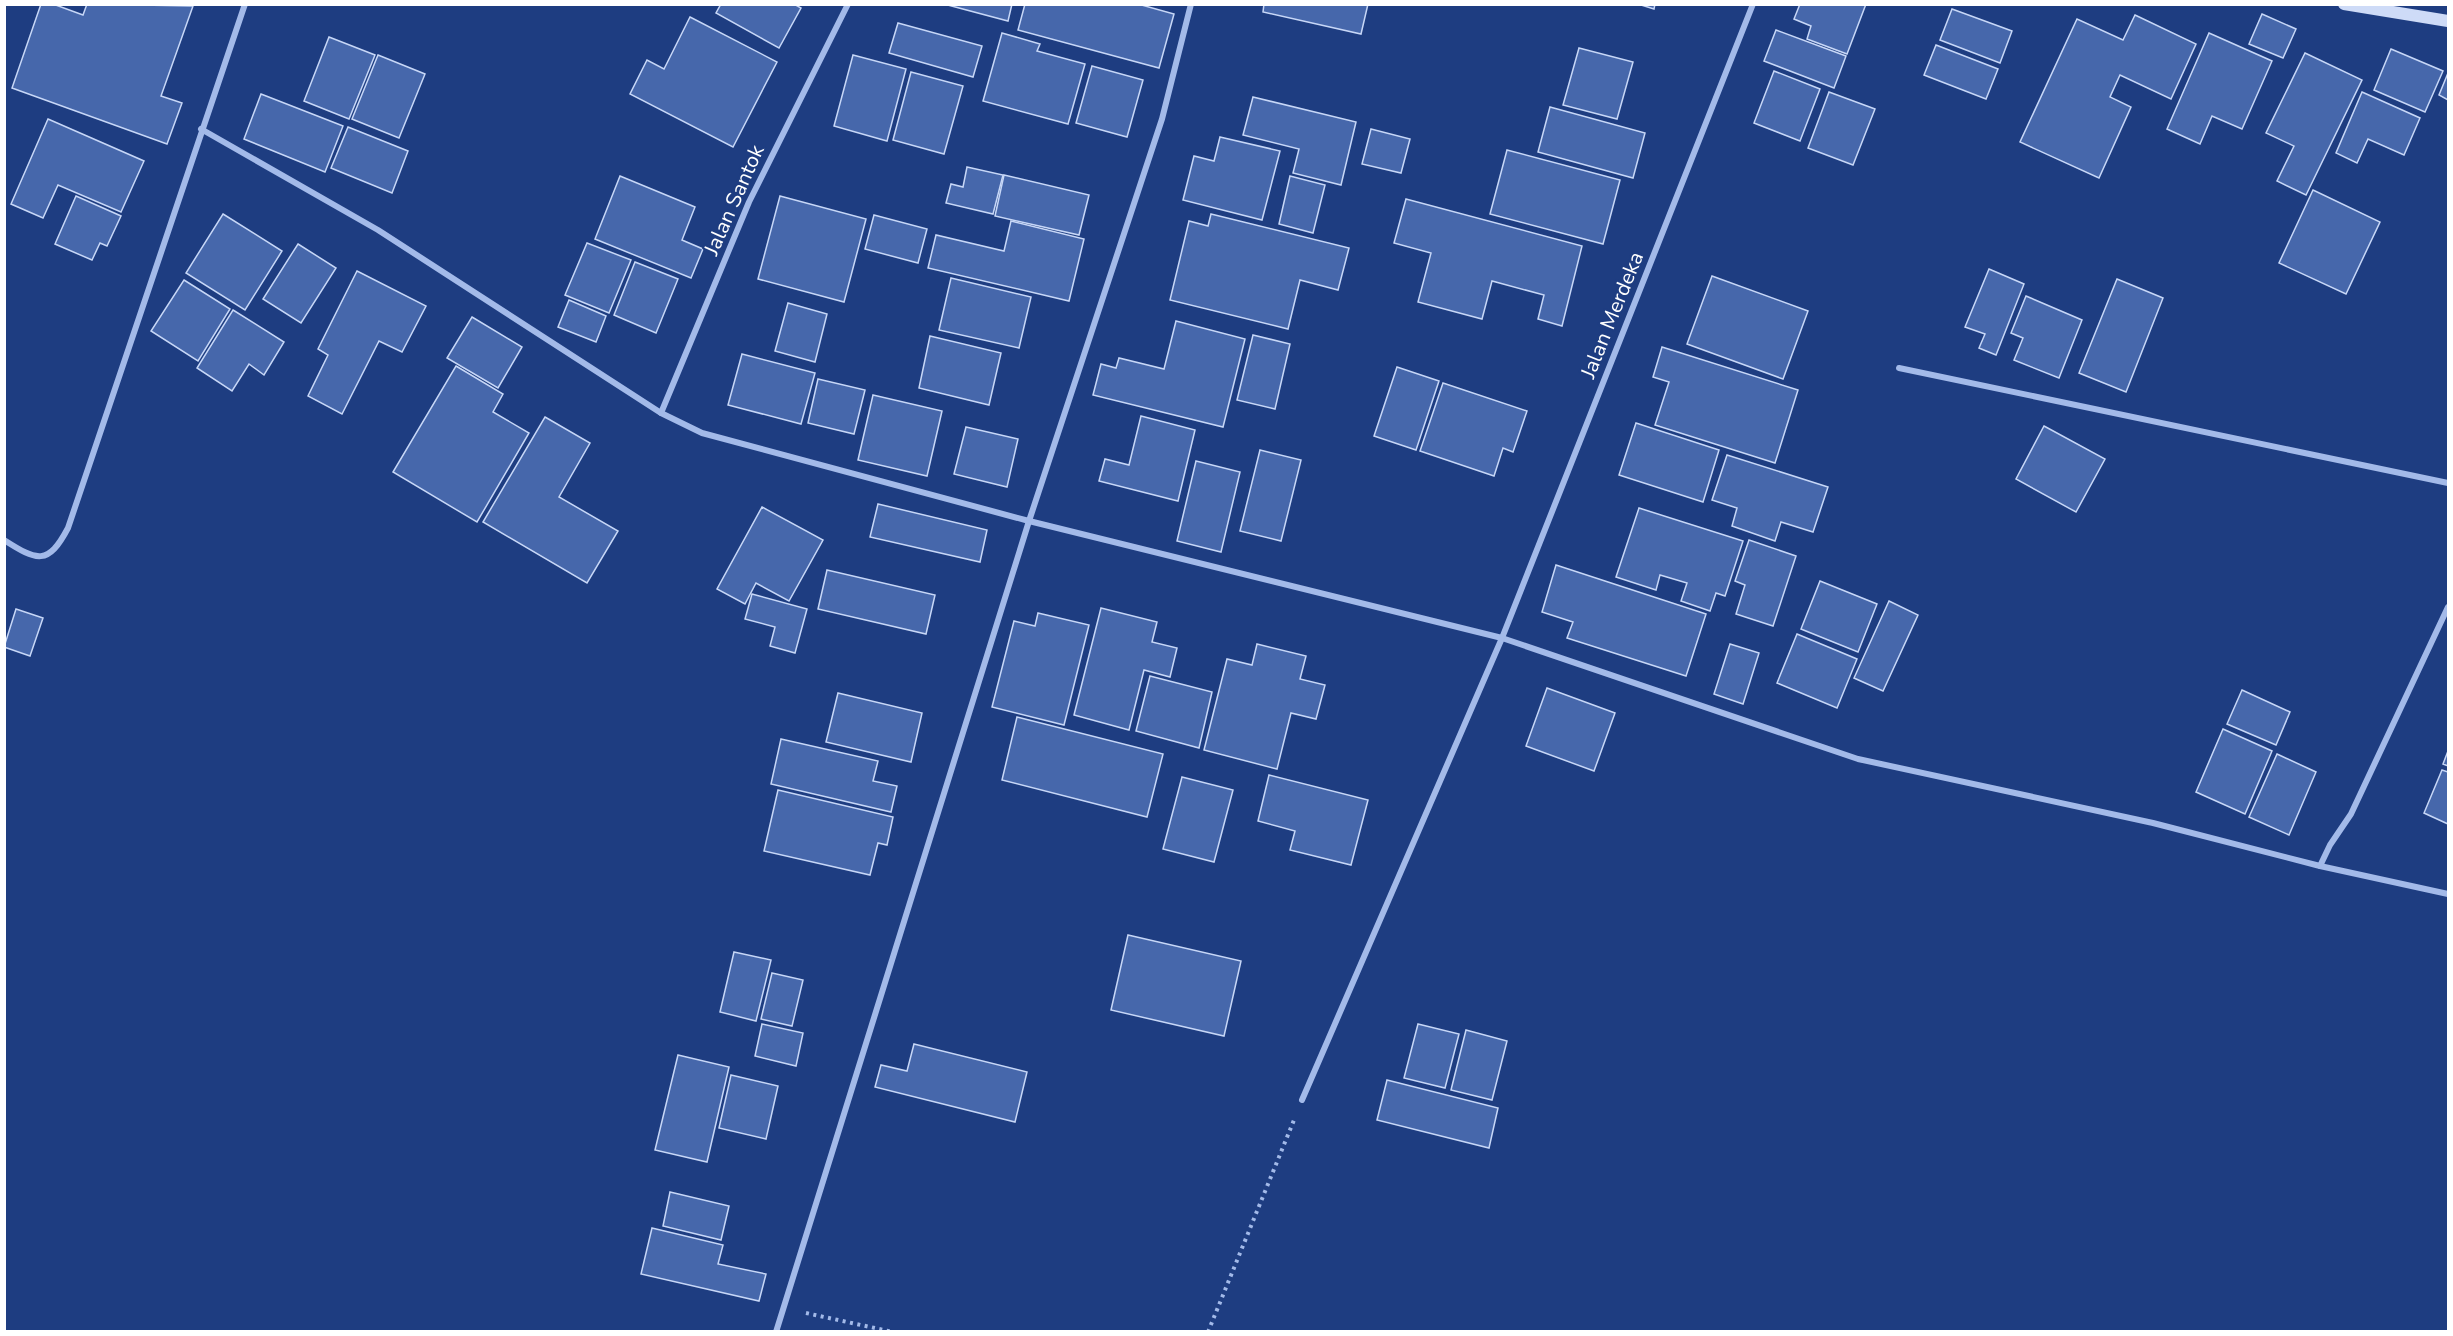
<svg xmlns="http://www.w3.org/2000/svg" width="2453" height="1336" font-family="'Nunito Sans',sans-serif">
<style>
.building{fill:#4667ab;stroke:#c7d7f7;stroke-width:1.5}
.lines{fill:none;stroke-linecap:round;stroke-linejoin:round}
.path{stroke:#a3bae9;stroke-width:4;stroke-dasharray:3 4.5;stroke-linecap:butt}
.street{stroke:#a3bae9;stroke-width:6}
.secondary{stroke:#cedbf7;stroke-width:12}
.labels{text-anchor:middle;dominant-baseline:central;stroke-width:4.5;stroke-linejoin:round;paint-order:stroke}
.street-label{font-size:21px;fill:#fff;stroke:#1e3d81}
</style>
<rect width="100%" height="100%" fill="#1e3d81"/>
<g class="building">
<polygon points="41,4 53,4 83,15 87,4 193,6 161,96 182,103 167,144 12,88"/>
<polygon points="721,4 794,4 801,8 779,48 716,13"/>
<polygon points="944,4 1012,4 1008,21"/>
<polygon points="1025,4 1138,4 1174,14 1159,68 1018,30"/>
<polygon points="1264,4 1368,4 1361,34 1263,12"/>
<polygon points="1638,4 1655,4 1654,9"/>
<polygon points="1800,4 1866,4 1847,54 1807,39 1811,26 1794,19"/>
<polygon points="1952,9 2012,31 2000,63 1940,40"/>
<polygon points="2262,14 2296,29 2283,58 2249,44"/>
<polygon points="2135,15 2196,44 2171,99 2120,75 2110,97 2131,107 2099,178 2020,142 2077,19 2123,40"/>
<polygon points="690,17 777,62 733,147 630,94 647,60 664,69"/>
<polygon points="898,23 982,46 973,77 889,53"/>
<polygon points="1776,30 1846,56 1834,88 1764,61"/>
<polygon points="1002,33 1040,44 1037,51 1085,64 1068,124 983,101"/>
<polygon points="2209,33 2272,61 2242,129 2212,116 2200,144 2167,129"/>
<polygon points="329,37 375,55 349,119 304,101"/>
<polygon points="1936,45 1998,69 1986,99 1924,75"/>
<polygon points="1579,48 1633,62 1617,119 1563,105"/>
<polygon points="2391,49 2443,71 2425,112 2374,90"/>
<polygon points="2305,53 2362,80 2306,195 2277,181 2294,146 2266,133"/>
<polygon points="378,55 425,74 399,138 352,119"/>
<polygon points="853,55 906,69 887,141 834,126"/>
<polygon points="1092,66 1143,80 1127,137 1076,123"/>
<polygon points="1774,71 1820,89 1800,141 1754,123"/>
<polygon points="911,72 963,86 944,154 893,140"/>
<polygon points="2448,73 2448,100 2439,95"/>
<polygon points="1829,92 1875,109 1853,165 1808,148"/>
<polygon points="2362,92 2420,118 2404,155 2368,139 2357,163 2336,153"/>
<polygon points="261,94 343,126 325,172 244,139"/>
<polygon points="1253,97 1356,122 1341,185 1293,173 1299,149 1243,135"/>
<polygon points="1550,107 1645,133 1633,178 1538,152"/>
<polygon points="48,119 144,161 121,212 58,185 43,218 11,204"/>
<polygon points="348,127 408,151 392,193 331,168"/>
<polygon points="1371,129 1410,139 1401,173 1362,164"/>
<polygon points="1220,137 1280,151 1262,220 1183,200 1194,156 1214,161"/>
<polygon points="1507,150 1620,180 1603,244 1490,214"/>
<polygon points="967,167 1003,175 993,214 946,203 951,184 963,187"/>
<polygon points="1004,175 1089,195 1079,235 995,216"/>
<polygon points="620,176 695,207 682,240 703,249 691,278 595,239"/>
<polygon points="1290,176 1325,185 1313,233 1279,224"/>
<polygon points="2313,190 2380,222 2346,294 2279,263"/>
<polygon points="76,196 121,216 107,246 100,243 92,260 55,244"/>
<polygon points="780,196 866,219 844,302 758,279"/>
<polygon points="1406,199 1582,246 1562,326 1538,319 1544,295 1492,281 1482,319 1418,302 1431,253 1394,243"/>
<polygon points="223,214 282,251 245,310 186,273"/>
<polygon points="1211,214 1349,248 1338,290 1300,280 1288,329 1170,300 1189,221 1208,226"/>
<polygon points="874,215 927,229 918,263 865,249"/>
<polygon points="1011,221 1084,239 1069,301 928,268 936,235 1004,251"/>
<polygon points="587,243 631,260 609,313 565,295"/>
<polygon points="298,244 336,268 301,323 263,299"/>
<polygon points="635,262 678,279 656,333 614,315"/>
<polygon points="1989,269 2024,284 1996,355 1979,348 1985,334 1965,327"/>
<polygon points="357,271 426,306 402,352 379,341 342,414 308,396 328,355 318,349"/>
<polygon points="1712,276 1808,311 1783,379 1687,344"/>
<polygon points="951,278 1031,297 1019,348 939,330"/>
<polygon points="2117,279 2163,298 2126,392 2079,373"/>
<polygon points="184,280 230,309 198,361 151,331"/>
<polygon points="2026,296 2082,320 2059,378 2014,360 2023,338 2011,333"/>
<polygon points="569,300 606,316 596,342 558,327"/>
<polygon points="788,303 827,314 815,362 775,351"/>
<polygon points="233,310 284,342 264,375 249,364 232,391 197,368"/>
<polygon points="472,317 522,347 498,388 447,358"/>
<polygon points="1176,321 1245,339 1223,427 1093,395 1101,364 1116,368 1119,358 1164,369"/>
<polygon points="1253,335 1290,344 1275,409 1237,400"/>
<polygon points="930,336 1001,353 989,405 919,388"/>
<polygon points="1662,347 1798,390 1775,463 1655,425 1669,382 1653,377"/>
<polygon points="742,354 815,373 801,424 728,405"/>
<polygon points="456,366 503,394 493,412 529,433 477,522 393,472"/>
<polygon points="1397,367 1439,381 1416,450 1374,436"/>
<polygon points="818,379 865,390 854,434 808,423"/>
<polygon points="1443,383 1527,411 1513,452 1503,448 1494,476 1420,451"/>
<polygon points="873,395 942,411 927,476 858,460"/>
<polygon points="1141,416 1195,430 1178,501 1099,481 1105,459 1129,465"/>
<polygon points="545,417 590,443 559,497 618,531 587,583 483,522"/>
<polygon points="1636,423 1719,450 1703,502 1619,475"/>
<polygon points="2044,426 2105,459 2076,512 2016,479"/>
<polygon points="966,427 1018,439 1007,487 954,474"/>
<polygon points="1260,450 1301,460 1281,541 1240,531"/>
<polygon points="1727,455 1828,487 1813,532 1781,522 1775,541 1732,526 1737,508 1712,500"/>
<polygon points="1196,461 1240,472 1221,552 1177,541"/>
<polygon points="878,504 987,530 980,562 870,537"/>
<polygon points="762,507 823,540 789,601 756,583 745,604 717,589"/>
<polygon points="1639,508 1743,541 1725,596 1716,593 1710,611 1681,601 1687,583 1660,575 1656,590 1616,577"/>
<polygon points="1749,540 1796,556 1773,626 1736,614 1745,585 1735,581"/>
<polygon points="1556,565 1706,614 1686,676 1567,638 1573,622 1542,612"/>
<polygon points="827,570 935,595 926,634 818,609"/>
<polygon points="1820,581 1877,604 1858,652 1801,629"/>
<polygon points="752,594 807,609 795,653 770,646 775,627 745,619"/>
<polygon points="1889,601 1918,615 1883,691 1854,678"/>
<polygon points="1101,608 1157,622 1152,642 1177,648 1170,677 1144,670 1129,730 1074,715"/>
<polygon points="16,609 43,618 30,656 4,647"/>
<polygon points="1038,613 1089,625 1064,725 992,707 1014,621 1035,626"/>
<polygon points="1797,634 1857,659 1837,708 1777,683"/>
<polygon points="1257,644 1306,656 1300,679 1325,685 1316,719 1291,713 1277,769 1204,750 1227,659 1252,665"/>
<polygon points="1730,644 1759,653 1743,704 1714,694"/>
<polygon points="1150,676 1212,692 1199,748 1136,731"/>
<polygon points="1547,688 1615,713 1594,771 1526,746"/>
<polygon points="2242,690 2290,712 2276,745 2227,724"/>
<polygon points="838,693 922,713 911,762 826,742"/>
<polygon points="1017,717 1163,754 1147,817 1002,780"/>
<polygon points="2223,729 2272,751 2245,814 2196,792"/>
<polygon points="781,739 878,761 873,781 897,786 891,812 771,784"/>
<polygon points="2448,751 2448,766 2443,764"/>
<polygon points="2277,754 2316,772 2289,835 2249,817"/>
<polygon points="2442,770 2448,772 2448,824 2424,813"/>
<polygon points="1269,775 1368,800 1351,865 1290,850 1295,831 1258,821"/>
<polygon points="1182,777 1233,790 1214,862 1163,849"/>
<polygon points="778,790 893,817 887,845 878,843 870,875 764,851"/>
<polygon points="1128,935 1241,961 1224,1036 1111,1010"/>
<polygon points="734,952 771,960 756,1021 720,1012"/>
<polygon points="772,973 803,980 792,1026 761,1019"/>
<polygon points="762,1024 803,1033 796,1066 755,1056"/>
<polygon points="1418,1024 1459,1034 1445,1088 1404,1078"/>
<polygon points="1466,1030 1507,1041 1492,1100 1451,1090"/>
<polygon points="914,1044 1027,1072 1015,1122 875,1087 881,1065 907,1071"/>
<polygon points="678,1055 729,1067 707,1162 655,1150"/>
<polygon points="731,1075 778,1086 766,1139 719,1128"/>
<polygon points="1387,1080 1498,1108 1489,1148 1377,1120"/>
<polygon points="670,1192 729,1206 721,1240 663,1226"/>
<polygon points="652,1228 723,1245 718,1264 766,1274 759,1301 641,1274"/>
</g>
<g class="lines">
<g class="path">
<polyline points="806,1313 893,1332"/>
<polyline points="1208,1332 1294,1120"/>
</g>
<g class="street">
<polyline points="201,129 378,230 661,413 702,433 1029,521 1502,638 1858,759 2153,823 2320,866 2330,845 2351,814 2448,607"/>
<polyline points="1899,368 2448,483"/>
<polyline points="661,413 749,202 848,4"/>
<path d="M4,540C37,561 48,566 68,528L245,4"/>
<polyline points="2320,866 2448,894"/>
<polyline points="1302,1100 1502,638 1753,4"/>
<polyline points="776,1332 1029,521 1162,119 1191,4"/>
</g>
<polyline class="secondary" points="2344,4 2448,21"/>
</g>
<g class="labels">
<g class="street-label">
<text transform="translate(734 200) rotate(-66)">Jalan Santok</text>
<text transform="translate(1612 315) rotate(-68)">Jalan Merdeka</text>
</g>
</g>
<rect width="2453" height="1336" fill="none" stroke="#ffffff" stroke-width="12"/>
</svg>
